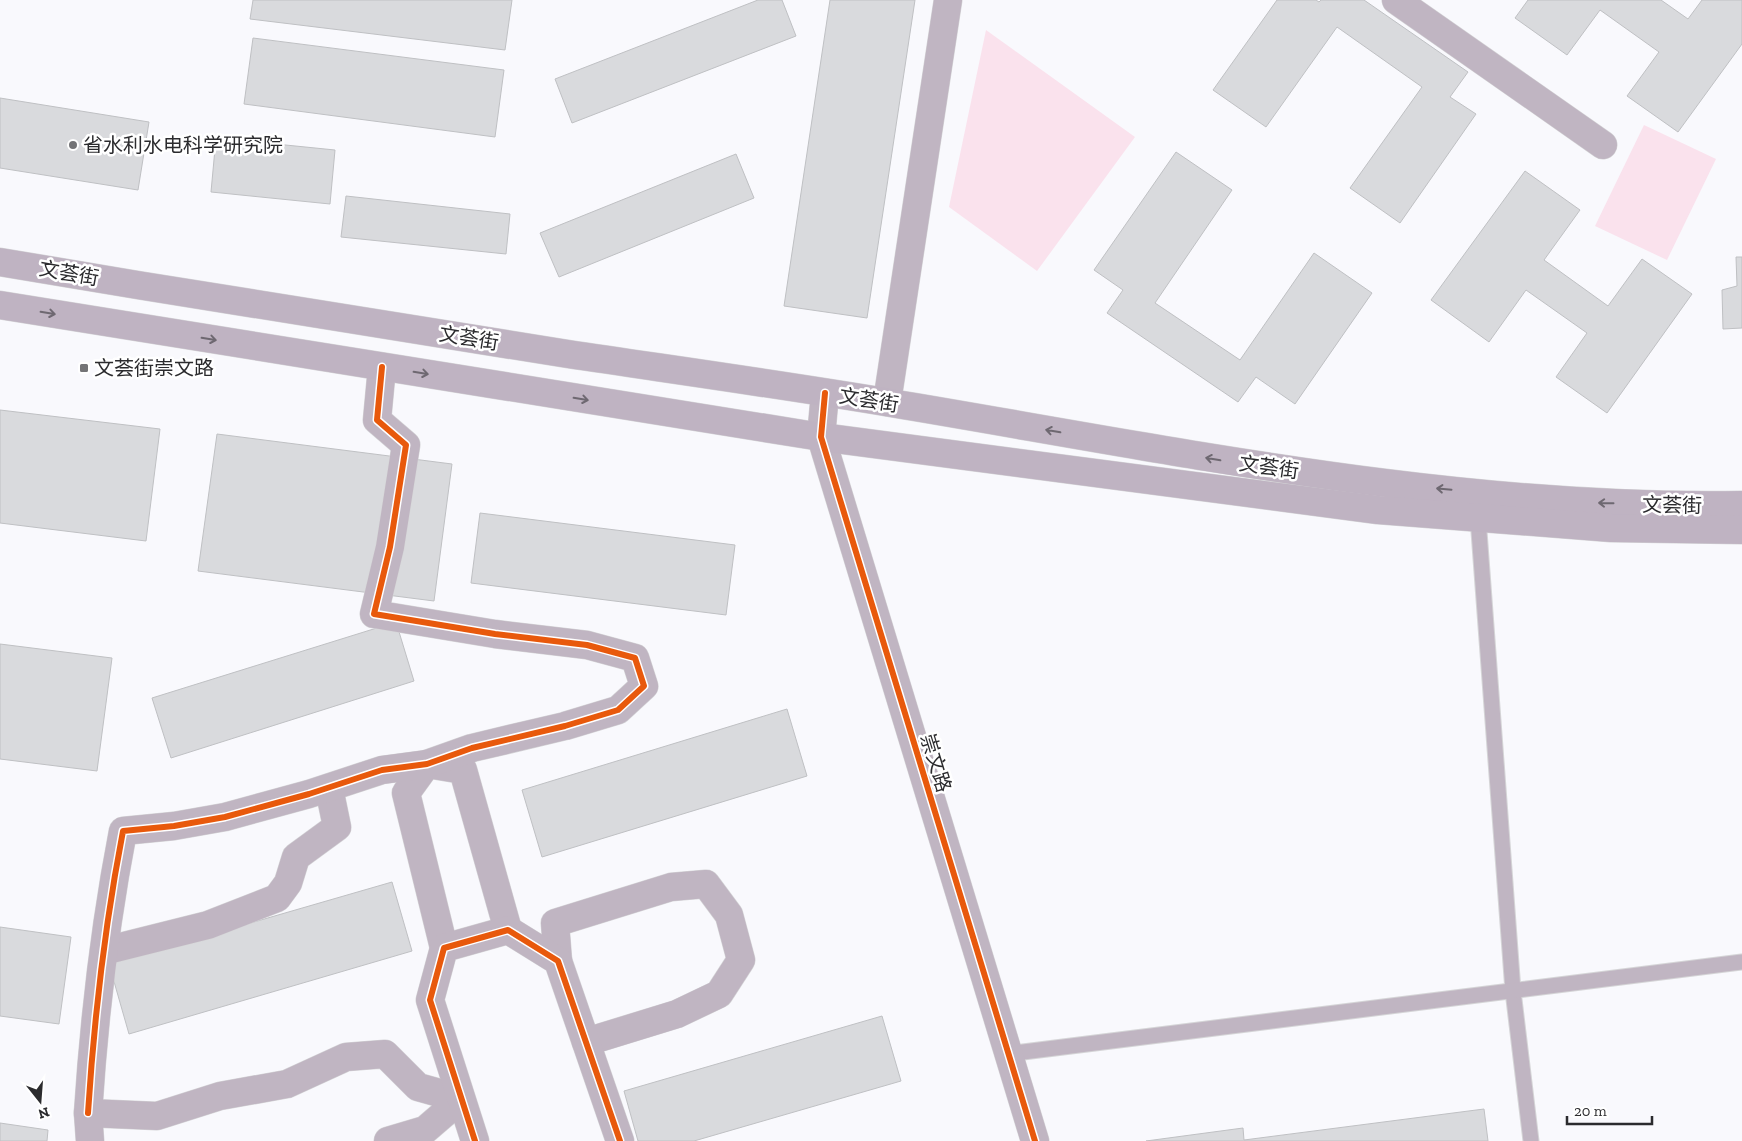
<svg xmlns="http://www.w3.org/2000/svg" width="1742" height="1141" font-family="'Zilla Slab','Noto Sans SC',serif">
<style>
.green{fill:#fae2ed}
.building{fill:#d9dadd;stroke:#bfc0c3}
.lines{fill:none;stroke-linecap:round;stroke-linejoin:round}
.lane-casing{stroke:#d5d5d7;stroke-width:17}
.street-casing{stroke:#d5d5d7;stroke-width:29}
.secondary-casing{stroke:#d5d5d7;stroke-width:29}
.lane{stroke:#c0b5c2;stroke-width:15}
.street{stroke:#c0b5c2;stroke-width:28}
.secondary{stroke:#bfb3c2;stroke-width:28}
.cycleway-casing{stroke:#fff;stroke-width:9}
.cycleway{stroke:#e8590c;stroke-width:6}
.oneway{stroke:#6e6871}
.poi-dot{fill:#737376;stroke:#fff;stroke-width:2}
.labels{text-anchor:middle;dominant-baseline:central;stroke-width:5;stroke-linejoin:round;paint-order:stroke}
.poi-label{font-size:20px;fill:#2b2b2e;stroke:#fff;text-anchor:start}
.street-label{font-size:20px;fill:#2b2b2e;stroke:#fff}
</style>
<rect width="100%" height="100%" fill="#f9f9fd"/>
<g class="green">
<polygon points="986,30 1135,137 1037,271 949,207"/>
<polygon points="1644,125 1716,159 1667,260 1595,226"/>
</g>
<g class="building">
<polygon points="253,0 512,0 505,50 250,19"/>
<polygon points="758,0 782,0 796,36 572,123 555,79"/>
<polygon points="830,0 915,0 867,318 784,306"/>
<polygon points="1277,0 1316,0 1319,2 1321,0 1364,0 1468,72 1450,97 1476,114 1400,223 1350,188 1422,87 1337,27 1266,127 1213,90"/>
<polygon points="1528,0 1661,0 1688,19 1702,0 1742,0 1742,44 1678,132 1627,96 1659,52 1600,10 1567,55 1515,18"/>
<polygon points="253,38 504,70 495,137 244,104"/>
<polygon points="0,98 149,122 138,190 0,168"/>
<polygon points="216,138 335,150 330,204 211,192"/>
<polygon points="1176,152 1232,190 1155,303 1240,360 1314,253 1372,293 1295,404 1256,377 1238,402 1107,313 1123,290 1094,270"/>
<polygon points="736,154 754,198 559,277 540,233"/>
<polygon points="1525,171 1580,210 1544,260 1608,306 1642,259 1692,294 1607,413 1556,377 1587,333 1526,290 1489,342 1431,300"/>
<polygon points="346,196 510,214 506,254 341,237"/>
<polygon points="1736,257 1742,257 1742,328 1723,329 1722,290 1737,286"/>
<polygon points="0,410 160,429 146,541 0,523"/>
<polygon points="217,434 452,464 434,601 198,571"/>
<polygon points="480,513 735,545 726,615 471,583"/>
<polygon points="396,622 414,681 171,758 152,698"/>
<polygon points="0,644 112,658 97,771 0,759"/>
<polygon points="787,709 807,776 542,857 522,790"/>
<polygon points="392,882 412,951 129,1034 109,964"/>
<polygon points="0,927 71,937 59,1024 0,1016"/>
<polygon points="882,1016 901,1081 694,1141 638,1141 624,1091"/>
<polygon points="1484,1109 1488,1141 1146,1141 1243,1128 1244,1140"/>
<polygon points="0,1123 48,1130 47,1141 0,1141"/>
</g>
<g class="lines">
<defs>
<g id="lane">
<polyline points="1478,518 1513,991 1531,1141"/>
<polyline points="1007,1054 1742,962"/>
</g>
<g id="street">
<polyline points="1396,0 1603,145"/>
<polyline points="825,393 821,437 1035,1141"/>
<polyline points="887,402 948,0"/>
<polyline points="444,948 406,793 427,764 463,770 508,930"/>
<polyline points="104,951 208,925 277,898 288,883 296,857 337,827 329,788"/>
<polyline points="558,961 555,923 671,887 706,884 729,915 741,960 719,994 677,1014 586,1042"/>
<path d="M88,1113C94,1019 105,924 123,831L174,826L225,817L309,794L382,770L427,764L472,748L565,726L618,710L644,686L635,658L587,645L495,634L374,614L390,547L406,445L377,420L382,367"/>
<polyline points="90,1141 88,1113 157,1116 220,1096 287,1084 346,1057 385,1054 418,1087 461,1099 425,1130 388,1141"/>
<polyline points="475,1141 430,1000 444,948 508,930 558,961 620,1141"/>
</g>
<g id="secondary">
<path d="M0,262C189,294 378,324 568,354C675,370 784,385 891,403C1173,450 1455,510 1742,505"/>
<polyline points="0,305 821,437 1378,510 1611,528 1742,530"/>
</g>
</defs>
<use href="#lane" class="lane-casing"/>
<use href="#street" class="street-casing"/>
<use href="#secondary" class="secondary-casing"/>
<use href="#lane" class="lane"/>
<use href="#street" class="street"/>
<use href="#secondary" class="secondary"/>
<defs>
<g id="cycleway">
<polyline points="825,393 821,437 1035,1141"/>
<path d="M88,1113C94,1019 105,924 123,831L174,826L225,817L309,794L382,770L427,764L472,748L565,726L618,710L644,686L635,658L587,645L495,634L374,614L390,547L406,445L377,420L382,367"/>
<polyline points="475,1141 430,1000 444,948 508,930 558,961 620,1141"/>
</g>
</defs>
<use href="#cycleway" class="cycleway-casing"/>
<use href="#cycleway" class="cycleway"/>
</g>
<defs><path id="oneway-shaft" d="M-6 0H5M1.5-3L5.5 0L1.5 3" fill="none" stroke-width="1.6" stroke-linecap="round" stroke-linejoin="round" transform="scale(1.25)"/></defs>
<g class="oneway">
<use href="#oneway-shaft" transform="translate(48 313) rotate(9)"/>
<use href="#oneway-shaft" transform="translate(209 339) rotate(9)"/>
<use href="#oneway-shaft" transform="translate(421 373) rotate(9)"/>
<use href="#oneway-shaft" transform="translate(581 399) rotate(9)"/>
<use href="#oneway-shaft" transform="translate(1053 431) rotate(-170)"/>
<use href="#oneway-shaft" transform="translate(1213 459) rotate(-170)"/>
<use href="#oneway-shaft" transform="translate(1444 489) rotate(-175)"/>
<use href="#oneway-shaft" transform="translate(1606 503) rotate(-179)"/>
</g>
<g class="poi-dot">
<circle cx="73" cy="145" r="5"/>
<rect x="79" y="363" width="10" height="10" rx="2.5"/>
</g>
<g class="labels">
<g class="poi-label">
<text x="83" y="145">省水利水电科学研究院</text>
<text x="94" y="368">文荟街崇文路</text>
</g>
<g class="street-label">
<text transform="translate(69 273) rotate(10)">文荟街</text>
<text transform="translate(469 338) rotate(9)">文荟街</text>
<text transform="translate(869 400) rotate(9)">文荟街</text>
<text transform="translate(1269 467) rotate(8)">文荟街</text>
<text transform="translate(1672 505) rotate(1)">文荟街</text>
<text transform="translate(936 763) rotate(73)">崇文路</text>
</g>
</g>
<g transform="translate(40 1101) rotate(163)" stroke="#ffffff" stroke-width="4" paint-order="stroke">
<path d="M0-4L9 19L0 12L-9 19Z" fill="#2b2b2e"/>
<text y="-8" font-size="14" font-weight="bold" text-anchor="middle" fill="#2b2b2e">N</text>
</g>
<path d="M1567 1116v8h85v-8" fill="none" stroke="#2b2b2e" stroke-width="2.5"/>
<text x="1574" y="1116" font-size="15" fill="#2b2b2e" stroke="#ffffff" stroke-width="4" paint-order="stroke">20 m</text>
</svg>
